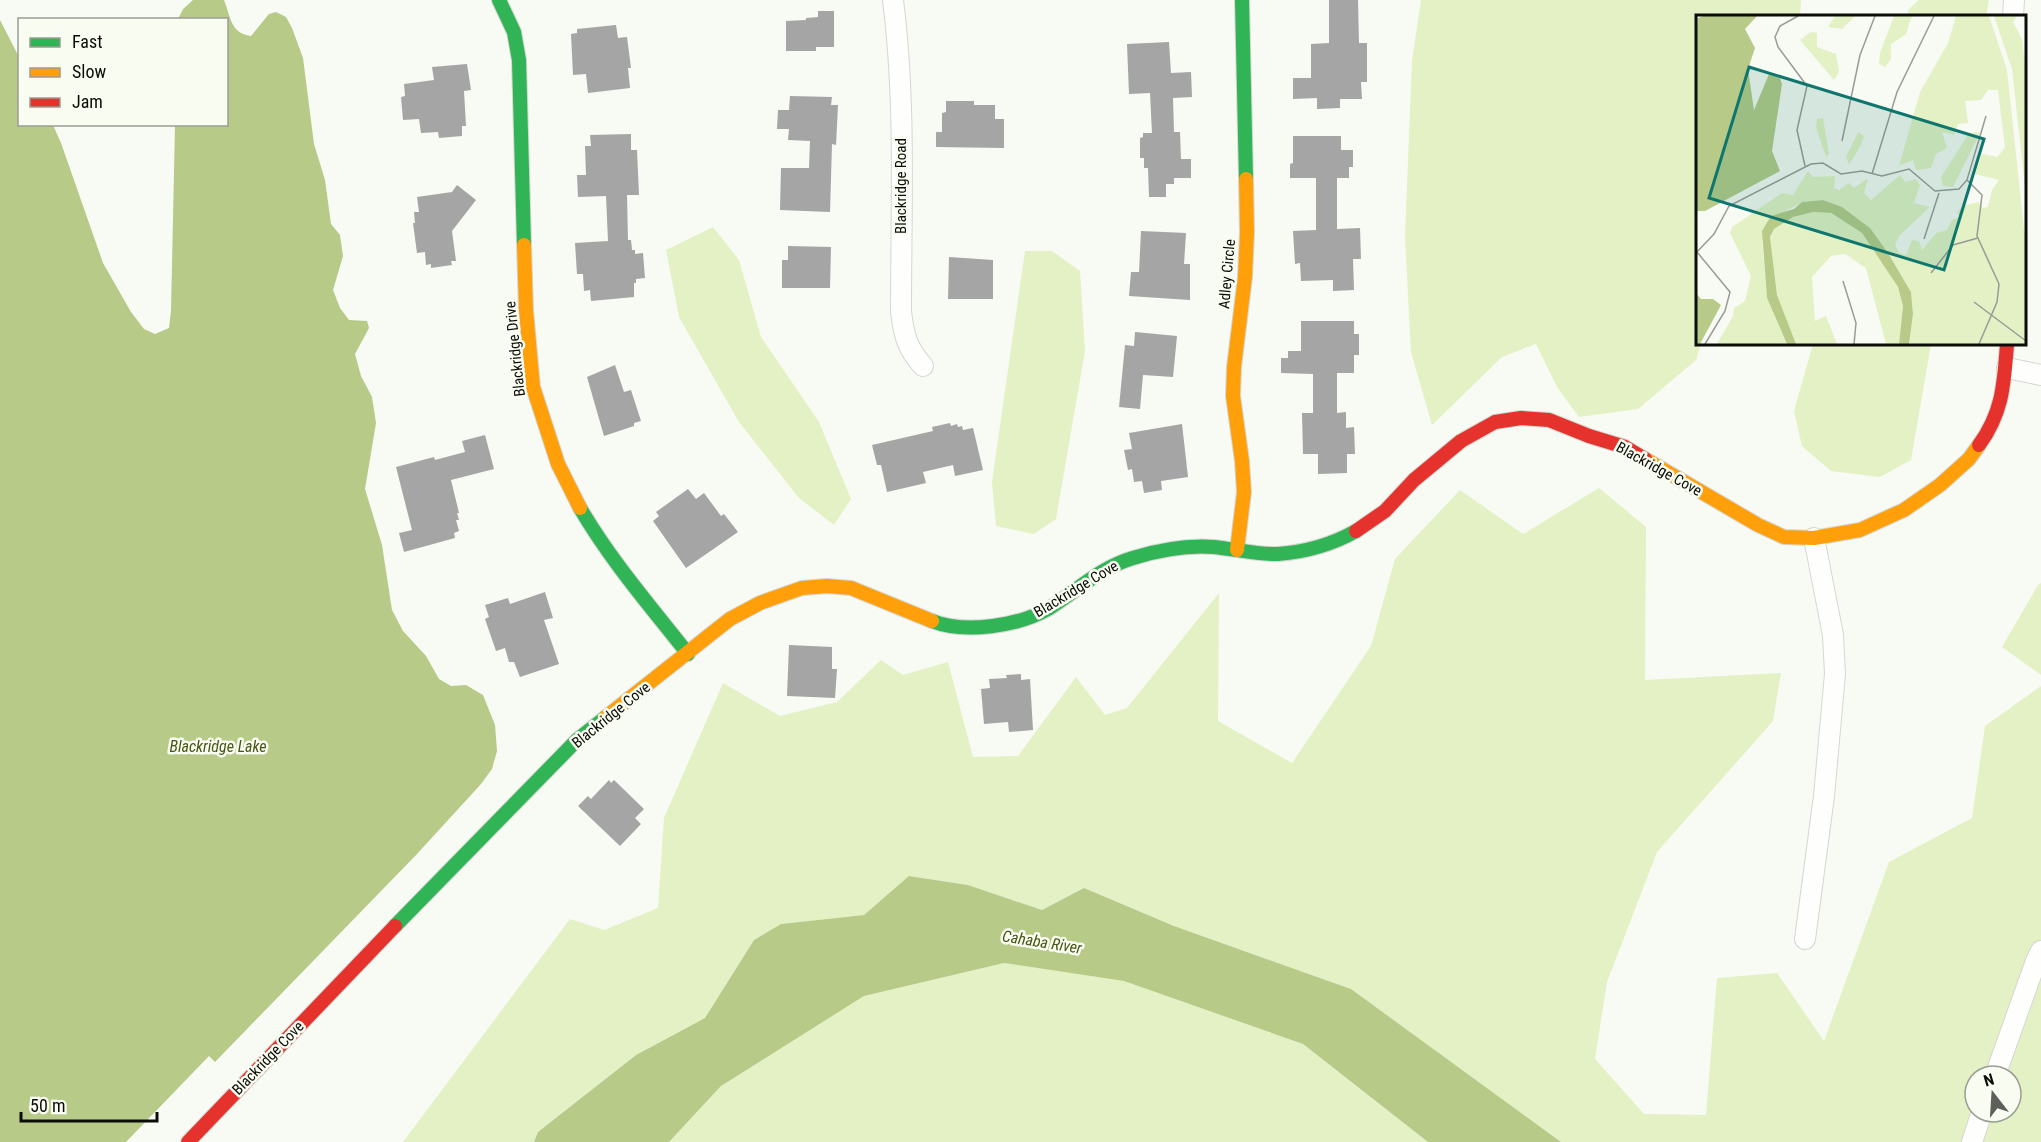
<svg xmlns="http://www.w3.org/2000/svg" width="2041" height="1142" font-family="'Roboto Condensed',sans-serif">
<style>
.green{fill:#e3f1c4;fill-rule:evenodd}
.water{fill:#b7ca88}
.building{fill:#a5a5a5}
.lines{fill:none;stroke-linecap:round;stroke-linejoin:round}
.street-casing{stroke:#d5d7d2;stroke-width:22}
.fast-casing{stroke:#d5d7d2;stroke-width:16}
.slow-casing{stroke:#d5d7d2;stroke-width:16}
.jam-casing{stroke:#d5d7d2;stroke-width:16}
.street{stroke:#fefefd;stroke-width:20}
.fast{stroke:#30b455;stroke-width:14}
.slow{stroke:#ff9f0a;stroke-width:14}
.jam{stroke:#e5322d;stroke-width:14}
.labels{text-anchor:middle;dominant-baseline:central;stroke-width:5;stroke-linejoin:round;paint-order:stroke}
.street-label{font-size:15px;fill:#0b0c08;stroke:#f9fdf1}
.water-label{font-size:16px;font-style:italic;fill:#455613;stroke:#f9fdf1}
.inset-road{fill:none;stroke:#999b96;stroke-width:1.5}
.view{fill:#0f766e;fill-opacity:0.15;stroke:#0f766e;stroke-width:3}
.inset-edge{fill:none;stroke:#0b0c08;stroke-width:3}
</style>
<rect width="100%" height="100%" fill="#f8faf4"/>
<g class="green">
<polygon points="1421,0 1801,0 1800,16 1698,16 1697,48 1695,49 1698,76 1698,344 1701,344 1696,360 1638,409 1579,417 1557,387 1536,344 1502,357 1432,425 1411,352 1405,237 1412,61"/>
<polygon points="1919,0 1989,0 1986,16 1907,16 1909,9"/>
<polygon points="713,227 739,260 761,337 819,422 851,499 834,525 799,498 739,422 679,317 666,250"/>
<polygon points="1025,251 1052,251 1080,271 1085,351 1056,519 1034,534 996,526 992,482"/>
<polygon points="1813,344 1931,344 1911,460 1880,477 1831,471 1802,446 1794,411"/>
<path d="M1599,488L1646,527L1645,680L1781,673L1773,721L1657,852L1607,982L1595,1059L1644,1114L1706,1115L1717,978L1777,973L1824,1041L1889,862L1972,818L1985,726L2041,686V1142H1561L1351,989L1174,926L1084,888L1042,910L968,885L910,876L864,915L781,924L754,940L705,1018L636,1055L538,1132L534,1142H403L570,919L604,930L658,908L664,818L723,683L780,716L837,702L881,660L903,675L948,662L973,757L1018,756L1076,677L1105,715L1127,708L1219,593L1218,721L1292,763L1371,646L1395,559L1460,490L1523,534ZM1975,1076H2011V1112H1975Z"/>
<polygon points="2041,583 2041,675 2002,647 2038,585"/>
<polygon points="1004,963 1124,981 1303,1044 1428,1142 669,1142 721,1086 864,996"/>
</g>
<g class="water">
<path d="M193,0H224C231,17 230,33 251,36L269,14L276,12L286,17L292,28L303,58L314,144L325,180L331,224L340,235L343,256L333,290L340,308L349,320L367,321L369,328L355,354L361,376L372,397L376,423L365,489L382,545L392,610L403,631L426,656L439,679L451,686L466,685L483,695L495,725L497,751L492,769L481,784L417,854L215,1062L209,1056L126,1142H0V20L19,57L20,124L53,125L61,143L103,263L131,312L144,329L155,334L169,328L171,311L175,125L226,124V20L178,19L183,9Z"/>
<polygon points="909,876 968,885 1042,910 1084,888 1174,926 1351,989 1561,1142 1428,1142 1303,1044 1124,981 1004,963 864,996 721,1086 669,1142 534,1142 538,1132 636,1055 705,1018 754,940 781,924 864,915"/>
</g>
<g class="building">
<polygon points="1329,0 1358,0 1359,43 1367,43 1367,82 1361,82 1362,99 1340,99 1340,108 1317,109 1317,98 1293,99 1293,78 1311,78 1311,44 1329,43"/>
<polygon points="818,11 834,11 834,47 816,47 816,51 786,51 786,21 806,20 806,18 818,17"/>
<polygon points="616,25 618,38 627,37 631,68 628,68 630,88 588,93 586,74 573,75 571,34 577,33 577,29"/>
<polygon points="1169,42 1171,73 1191,72 1192,97 1173,98 1174,132 1180,132 1181,159 1191,159 1191,178 1174,178 1174,184 1166,184 1166,197 1149,197 1148,168 1144,168 1144,158 1140,158 1140,138 1143,137 1143,133 1152,133 1150,93 1129,94 1127,44"/>
<polygon points="467,64 471,90 464,91 466,126 462,126 462,136 439,138 438,132 421,133 419,119 403,120 401,97 405,96 404,84 434,80 432,67"/>
<polygon points="790,96 832,97 831,105 838,105 836,145 832,144 830,212 780,210 781,168 809,168 810,141 788,140 789,129 777,129 778,110 789,110"/>
<polygon points="946,101 974,101 974,105 995,105 995,119 1004,119 1004,148 936,147 936,132 942,132 942,113 946,112"/>
<polygon points="631,134 631,150 637,150 639,195 627,195 628,240 631,240 632,250 635,250 635,254 643,253 645,278 636,279 636,283 634,283 634,297 591,301 590,290 584,291 583,274 577,274 575,243 608,241 606,196 578,197 577,175 586,175 585,146 591,146 590,135"/>
<polygon points="1293,136 1341,136 1341,150 1353,150 1353,167 1349,167 1349,178 1337,178 1337,229 1360,228 1361,259 1353,259 1354,290 1333,291 1333,280 1301,281 1300,263 1295,264 1293,231 1316,230 1316,178 1290,178 1290,164 1293,163"/>
<polygon points="457,185 476,200 452,231 456,261 451,261 452,265 431,268 431,264 426,265 425,252 417,253 413,223 415,223 414,212 419,212 417,197 452,192"/>
<polygon points="1141,231 1186,233 1184,264 1190,264 1190,300 1129,296 1131,272 1139,272"/>
<polygon points="788,246 831,247 830,288 782,288 782,260 788,260"/>
<polygon points="949,257 993,260 993,299 948,299"/>
<polygon points="1301,321 1354,321 1354,334 1359,334 1359,355 1354,355 1354,373 1337,373 1337,413 1346,412 1346,428 1354,427 1355,454 1347,454 1347,473 1318,474 1318,454 1303,454 1302,413 1313,413 1313,374 1281,373 1281,358 1288,358 1288,351 1301,351"/>
<polygon points="1135,332 1177,336 1173,377 1143,375 1140,409 1119,407 1125,345 1134,346"/>
<polygon points="615,365 624,392 631,390 641,421 634,423 634,426 604,436 587,377"/>
<polygon points="950,423 951,426 957,424 958,427 962,426 963,430 973,428 983,470 955,476 953,465 923,472 926,483 887,492 881,465 877,465 872,445 933,431 932,427"/>
<polygon points="1182,424 1188,477 1161,481 1162,490 1144,493 1142,481 1134,482 1132,469 1128,470 1124,450 1132,449 1129,433"/>
<polygon points="485,435 494,469 451,480 459,513 457,513 459,520 456,520 459,531 454,533 455,538 404,552 399,533 412,530 396,467 434,457 435,460 465,452 462,441"/>
<polygon points="688,489 696,499 704,493 721,516 724,514 738,532 686,568 653,521 659,516 656,512"/>
<polygon points="545,592 553,618 544,620 559,664 520,677 514,662 509,662 505,648 496,651 485,619 489,617 485,605 508,598 510,604"/>
<polygon points="789,645 832,647 832,669 837,669 835,698 787,696"/>
<polygon points="1021,674 1021,680 1030,679 1033,730 1009,732 1008,722 984,724 981,689 990,688 989,679 1007,678 1006,675"/>
<polygon points="609,780 611,783 614,780 644,809 635,818 641,824 620,846 578,806 588,796 591,799"/>
</g>
<g class="lines">
<defs>
<g id="street">
<path d="M893,0C906,103 901,208 901,312C904,336 907,348 923,366"/>
<polyline points="2013,16 2014,0"/>
<polyline points="2007,368 2041,375"/>
<polyline points="1805,939 1824,796 1835,674 1833,635 1814,538"/>
<polyline points="1995,1076 2036,961 2041,951"/>
<polyline points="1972,1142 1982,1112"/>
</g>
<g id="fast">
<polyline points="499,0 514,32 519,60 524,245"/>
<polyline points="1242,0 1246,179"/>
<path d="M580,508C611,561 651,607 688,654"/>
<path d="M932,621C965,634 1018,626 1048,609C1077,591 1099,568 1133,558C1159,550 1187,545 1214,547C1235,549 1258,555 1278,554C1305,552 1333,544 1356,531"/>
<polyline points="395,926 577,740 606,717"/>
</g>
<g id="slow">
<polyline points="524,245 526,310 533,387 558,464 580,508"/>
<polyline points="1645,459 1758,525 1784,537 1814,538 1860,530 1904,510 1940,485 1969,459 1979,445"/>
<polyline points="1237,550 1244,492 1242,461 1233,396 1234,367 1245,277 1247,232 1246,179"/>
<polyline points="606,717 730,619 760,603 802,588 827,586 851,588 932,621"/>
</g>
<g id="jam">
<path d="M1979,445C2003,412 2004,383 2007,344"/>
<polyline points="1356,531 1385,511 1414,480 1461,441 1495,422 1521,418 1549,420 1589,436 1625,447 1645,459"/>
<polyline points="188,1142 395,926"/>
</g>
</defs>
<use href="#street" class="street-casing"/>
<use href="#fast" class="fast-casing"/>
<use href="#slow" class="slow-casing"/>
<use href="#jam" class="jam-casing"/>
<use href="#street" class="street"/>
<use href="#fast" class="fast"/>
<use href="#slow" class="slow"/>
<use href="#jam" class="jam"/>
</g>
<g class="labels">
<g class="street-label">
<text transform="translate(901 186) rotate(-90)">Blackridge Road</text>
<text transform="translate(1227 274) rotate(-85)">Adley Circle</text>
<text transform="translate(515 349) rotate(-96)">Blackridge Drive</text>
<text transform="translate(1659 469) rotate(29)">Blackridge Cove</text>
<text transform="translate(1076 589) rotate(-31)">Blackridge Cove</text>
<text transform="translate(611 715) rotate(-39)">Blackridge Cove</text>
<text transform="translate(268 1058) rotate(-46)">Blackridge Cove</text>
</g>
<g class="water-label">
<text x="218" y="746">Blackridge Lake</text>
<text transform="translate(1042 942) rotate(9)">Cahaba River</text>
</g>
</g>
<g transform="translate(1696 15)">
<rect width="330" height="330" fill="#f8faf4"/>
<path d="M139,1H159L146,14L132,12ZM198,1H216L210,19L195,29V44L189,52L183,49L184,38ZM260,1H293L311,55L330,233V329H213L217,299L215,277L192,238L174,213L146,192L127,185L107,187L89,196L66,226L71,283L91,329H21L37,301L38,293L49,286L55,261L34,218L36,212L86,178L97,180L112,156L117,162L139,161L138,173L143,175L153,168L158,173L172,163L168,178L175,185L204,160L209,167L220,164L224,170L218,188L234,192L203,221L199,230L203,238L210,240L216,225L223,226L226,235L240,218L251,215L256,205L264,202L261,197L267,191L282,187L287,193L292,192L296,175L303,165L279,159L286,139L301,142L309,133L302,75H292L285,85L269,86L272,108L262,109L258,120L246,117L251,133L240,139L235,153L220,155L217,145L203,151L224,77L252,28ZM298,1H321L317,7L326,24L330,60V181L316,54ZM115,17L121,18V32L140,39L143,57L138,65L104,25ZM127,103L133,139L130,142L120,112L121,104ZM162,117L168,121L165,130L153,150L150,142ZM280,117L284,118L257,172L247,171L245,162L272,120ZM117,197L134,198L166,218L202,272L207,291L203,329H190L170,253L149,239L135,241L116,262L119,306L130,301L141,329H100L81,280L74,222L78,214L97,202Z" fill="#e3f1c4"/>
<path d="M7,1H61L49,14L59,33L52,54L58,95L73,59L84,63L86,69L76,136L84,156L9,196H0V4ZM127,185L146,192L174,213L192,238L215,277L217,299L213,329H203L207,291L202,272L166,218L135,198L117,197L97,202L78,214L74,222L81,280L100,329H91L71,283L66,216L75,201L98,194L106,187ZM0,278L5,284H17L25,290L4,329H0Z" fill="#b7ca88"/>
<path class="inset-road" d="M102,1L84,11L79,22L82,32L111,71L101,115L109,151M146,126L164,40L179,1M176,159L201,77L238,1M271,165L286,180L281,221L303,269L301,287L283,329M228,224L243,178M1,237L34,277L29,296L9,329M0,238L18,219L33,191L115,149L127,148L145,159L166,156L186,161L213,154L239,176L263,174L271,165L290,101M235,258L257,230L282,223M147,266L160,308L158,329M278,287L330,326"/>
<path class="view" d="M53,52L288,124L248,255L13,183Z"/>
<rect width="330" height="330" class="inset-edge"/>
</g>
<rect x="18" y="18" width="210" height="108" fill="#f9fdf1" stroke="#9a9d94" stroke-width="1.5"/>
<rect x="30" y="38" width="30" height="9" fill="#30b455" stroke="#9a9d94" stroke-width="1.5"/>
<text x="72" y="48" font-size="18" fill="#0b0c08">Fast</text>
<rect x="30" y="68" width="30" height="9" fill="#ff9f0a" stroke="#9a9d94" stroke-width="1.5"/>
<text x="72" y="78" font-size="18" fill="#0b0c08">Slow</text>
<rect x="30" y="98" width="30" height="9" fill="#e5322d" stroke="#9a9d94" stroke-width="1.5"/>
<text x="72" y="108" font-size="18" fill="#0b0c08">Jam</text>
<g transform="translate(1993 1094) rotate(343)"><circle r="28" fill="#f9fdf1" stroke="#9a9d94" stroke-width="1.5"/>
<path d="M0-4.5L10 22L0 15L-10 22Z" fill="#5e5f5b"/>
<text y="-9" font-size="16" font-weight="bold" text-anchor="middle" fill="#0b0c08">N</text>
</g>
<path d="M21 1112v9h136v-9" fill="none" stroke="#0b0c08" stroke-width="3"/>
<text x="30" y="1112" font-size="18" fill="#0b0c08" stroke="#f9fdf1" stroke-width="4.5" paint-order="stroke">50 m</text>
</svg>
